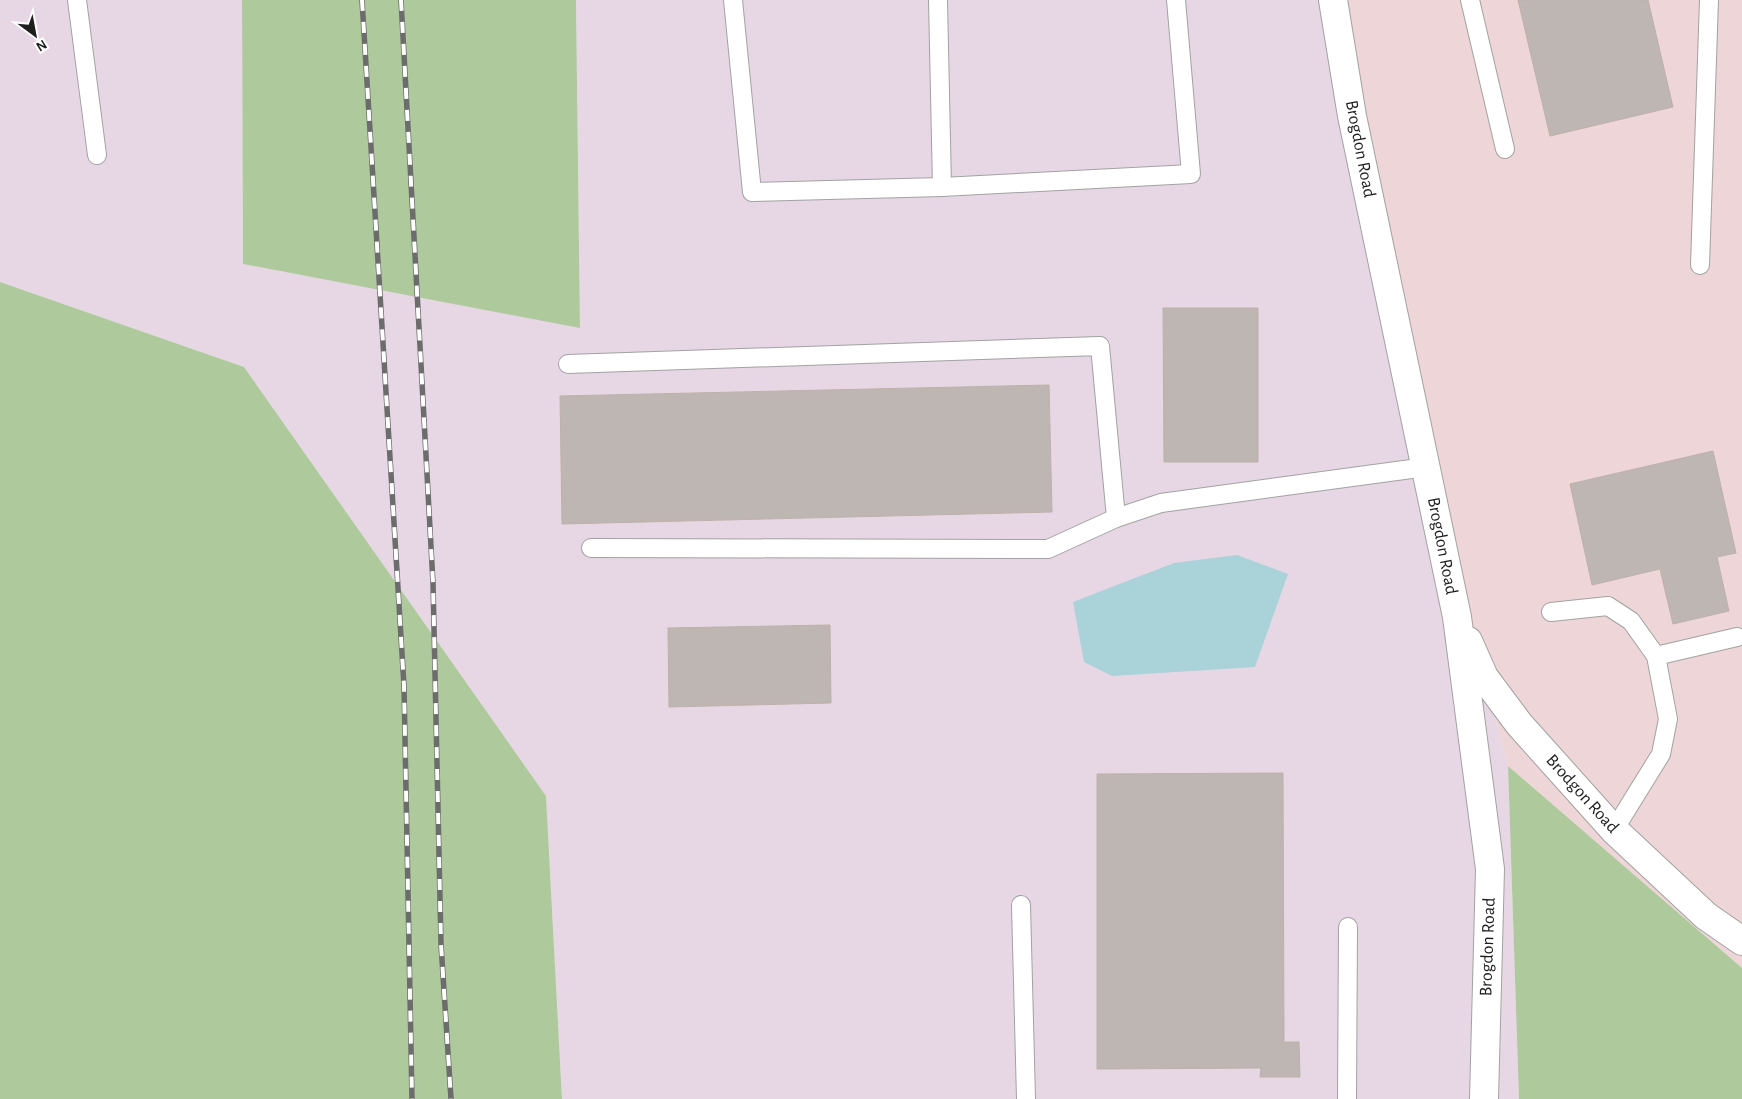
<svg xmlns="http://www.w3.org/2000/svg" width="1742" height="1099" font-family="'Alegreya Sans',sans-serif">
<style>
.commercial{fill:#eed5d7}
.industrial{fill:#e7d7e5}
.forest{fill:#aeca9d}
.water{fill:#a9d2d9}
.building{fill:#beb6b2;stroke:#bfb0a9}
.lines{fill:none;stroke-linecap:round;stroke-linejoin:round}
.service-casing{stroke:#a2a2a2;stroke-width:20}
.minor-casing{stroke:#a2a2a2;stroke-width:30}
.service{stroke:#fff;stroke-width:18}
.minor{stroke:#fff;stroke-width:28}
.rail-casing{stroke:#6c6c6c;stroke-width:5.5}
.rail{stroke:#fff;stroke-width:4;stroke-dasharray:11;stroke-linecap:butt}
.labels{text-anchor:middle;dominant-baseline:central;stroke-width:4;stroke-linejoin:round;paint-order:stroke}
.street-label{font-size:18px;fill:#1e1e1e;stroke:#fff}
</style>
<rect width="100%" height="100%" fill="#eeeae5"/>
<polygon class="commercial" points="1327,0 1742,0 1742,968 1508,766 1363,215"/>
<polygon class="industrial" points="0,0 242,0 243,264 580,327 576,0 1327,0 1363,215 1508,766 1519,1099 562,1099 546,796 244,367 0,282"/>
<g class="forest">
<polygon points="242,0 576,0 580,328 243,264"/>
<polygon points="0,282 244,367 546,796 562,1099 0,1099"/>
<polygon points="1508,766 1742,968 1742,1099 1519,1099"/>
</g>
<polygon class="water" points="1237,555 1288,574 1255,667 1112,676 1084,662 1073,602 1174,563"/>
<g class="building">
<polygon points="1518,0 1648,0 1673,107 1550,136"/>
<polygon points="1163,308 1258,308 1258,462 1164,462"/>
<polygon points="1049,385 1052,512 562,524 560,396"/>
<polygon points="1713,451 1736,553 1717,557 1729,611 1673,624 1660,569 1592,585 1570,484"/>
<polygon points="830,625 831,703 669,707 668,628"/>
<polygon points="1283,773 1284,1042 1299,1042 1300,1077 1260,1077 1261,1068 1097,1069 1097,774"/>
</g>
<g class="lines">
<defs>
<g id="service">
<polyline points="77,0 97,155"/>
<polyline points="733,0 752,192 942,187 1191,174 1176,0"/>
<polyline points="938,0 942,187"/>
<polyline points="1470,0 1505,149"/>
<polyline points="1700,265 1709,0"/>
<polyline points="568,364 1100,346 1116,518"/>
<polyline points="591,548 1048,549 1116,518 1161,503 1426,467"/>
<polyline points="1551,612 1608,606 1631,621 1656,656 1668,719 1661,754 1614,830"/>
<polyline points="1656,656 1737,637"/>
<polyline points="1021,905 1026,1099"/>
<polyline points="1347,1099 1348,927"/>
</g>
<g id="minor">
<polyline points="1333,0 1352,116 1457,617 1490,869 1484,1099"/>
<polyline points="1468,641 1484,677 1519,724 1614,830 1706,916 1742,941"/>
</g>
</defs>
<use href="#service" class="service-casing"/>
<use href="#minor" class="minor-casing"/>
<use href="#service" class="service"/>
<use href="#minor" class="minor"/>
<defs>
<g id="rail">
<polyline points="362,0 404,686 412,1099"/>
<polyline points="401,0 433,583 441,944 451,1099"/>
</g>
</defs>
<use href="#rail" class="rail-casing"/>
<use href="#rail" class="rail"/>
</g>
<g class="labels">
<g class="street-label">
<text transform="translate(1360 149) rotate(79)">Brogdon Road</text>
<text transform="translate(1442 546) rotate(79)">Brogdon Road</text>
<text transform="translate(1582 794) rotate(48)">Brodgon Road</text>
<text transform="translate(1488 947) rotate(-88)">Brogdon Road</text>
</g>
</g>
<g transform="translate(35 35) rotate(148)" stroke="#ffffff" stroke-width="4" paint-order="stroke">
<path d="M0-4L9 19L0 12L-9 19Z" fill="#1e1e1e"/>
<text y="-8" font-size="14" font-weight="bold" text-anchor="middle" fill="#1e1e1e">N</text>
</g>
</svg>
